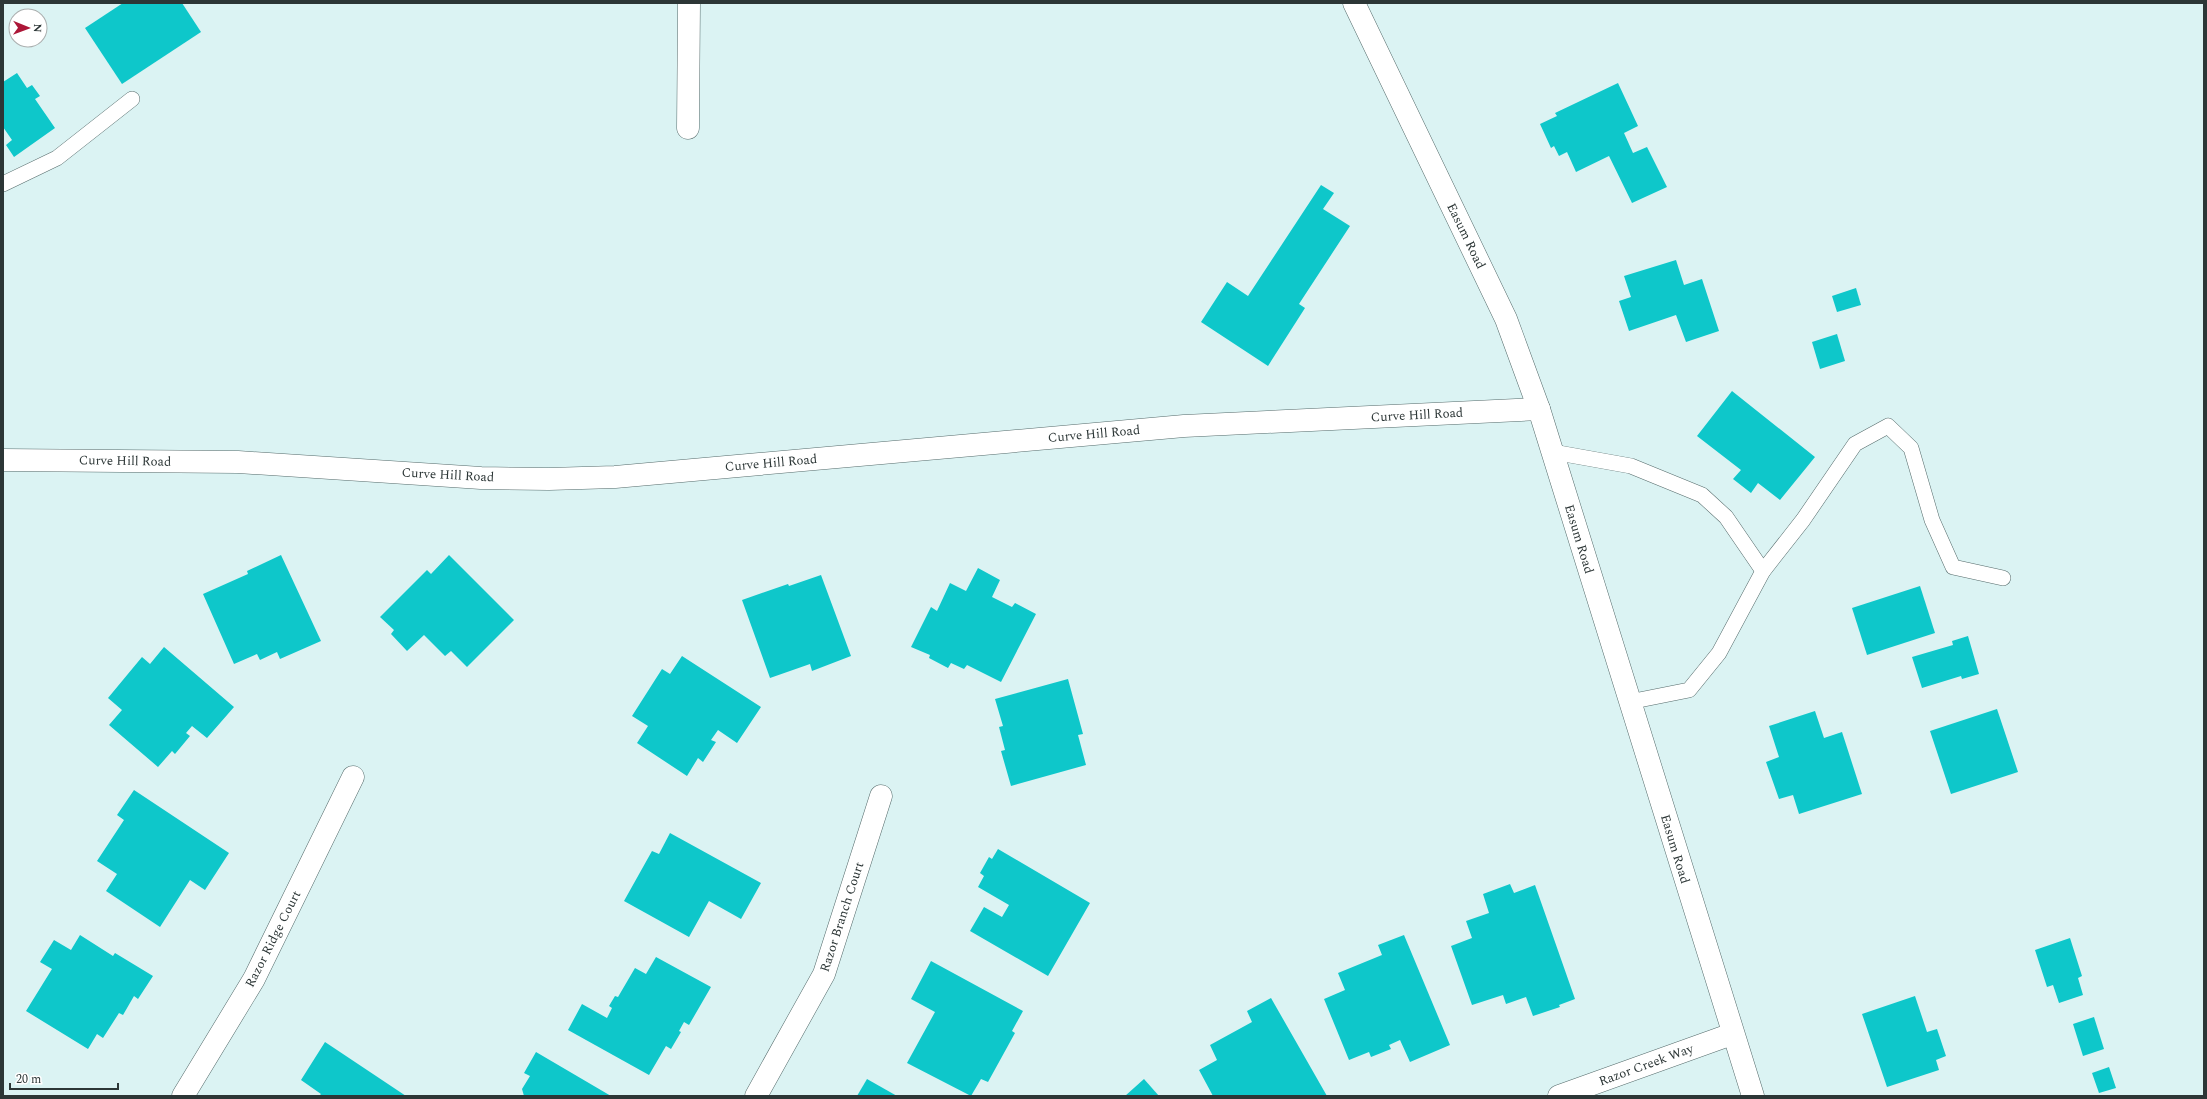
<svg xmlns="http://www.w3.org/2000/svg" width="2207" height="1099" font-family="Spectral,serif">
<style>
.building{fill:#0ec7ca}
.lines{fill:none;stroke-linecap:round;stroke-linejoin:round}
.service-casing{stroke:#556b6b;stroke-width:16}
.minor-casing{stroke:#556b6b;stroke-width:23}
.service{stroke:#fff;stroke-width:15}
.minor{stroke:#fff;stroke-width:22}
.labels{text-anchor:middle;dominant-baseline:central;stroke-width:3;stroke-linejoin:round;paint-order:stroke}
.street-label{font-size:13px;fill:#2c3636;stroke:#fff}
</style>
<rect width="100%" height="100%" fill="#dbf3f3"/>
<g class="building">
<polygon points="123,3 182,3 201,32 122,84 85,28"/>
<polygon points="17,73 27,88 32,85 40,96 35,99 55,128 14,157 6,145 12,140 3,127 3,82"/>
<polygon points="1618,83 1638,126 1624,133 1633,153 1647,147 1667,187 1632,203 1609,156 1576,172 1567,152 1559,156 1554,146 1551,148 1540,124 1557,116 1555,113"/>
<polygon points="1321,185 1334,193 1323,209 1350,226 1299,304 1305,308 1268,366 1201,322 1227,282 1248,296"/>
<polygon points="1676,260 1684,285 1702,279 1719,331 1686,342 1676,315 1629,331 1619,301 1631,297 1624,276"/>
<polygon points="1856,288 1861,305 1837,312 1832,296"/>
<polygon points="1837,334 1845,361 1820,369 1812,342"/>
<polygon points="1732,391 1815,457 1780,500 1758,483 1751,493 1733,479 1741,470 1697,436"/>
<polygon points="281,555 321,641 280,659 277,652 260,660 257,654 234,664 203,594 248,574 247,571"/>
<polygon points="449,555 514,620 467,667 451,651 445,656 424,635 407,651 391,634 394,630 380,617 427,570 431,574"/>
<polygon points="978,568 1000,580 992,597 1012,607 1015,603 1036,614 1001,682 967,665 964,669 951,663 948,668 929,658 930,655 911,647 931,607 937,611 950,583 966,591"/>
<polygon points="821,575 851,656 812,671 810,664 770,678 742,600 788,584 789,586"/>
<polygon points="1920,586 1935,633 1867,655 1852,608"/>
<polygon points="1968,636 1979,674 1962,679 1961,676 1922,688 1912,657 1953,645 1952,641"/>
<polygon points="164,647 234,707 207,738 192,726 186,733 190,736 175,754 172,751 158,767 109,725 122,710 108,698 142,657 150,664"/>
<polygon points="682,656 761,707 737,743 718,730 711,740 716,742 703,762 698,758 687,776 637,743 648,726 632,716 662,669 670,674"/>
<polygon points="1068,679 1083,734 1078,735 1086,765 1011,786 1001,751 1005,750 999,727 1003,726 995,699"/>
<polygon points="1997,709 2018,772 1951,794 1930,731"/>
<polygon points="1815,711 1824,738 1842,732 1862,794 1799,814 1793,795 1779,799 1766,762 1779,757 1769,726"/>
<polygon points="134,790 229,853 205,890 190,880 160,927 106,891 117,874 97,861 124,820 117,815"/>
<polygon points="670,833 761,883 741,919 709,901 689,937 624,901 652,851 659,854"/>
<polygon points="998,849 1090,903 1048,976 970,931 984,907 1002,917 1009,905 978,887 984,876 980,873 989,857 992,859"/>
<polygon points="1510,884 1514,893 1535,885 1575,999 1559,1005 1560,1007 1533,1016 1526,997 1506,1004 1503,995 1472,1005 1451,946 1472,938 1466,921 1489,913 1483,894"/>
<polygon points="80,935 113,956 115,953 153,976 138,999 134,996 123,1015 119,1013 103,1038 97,1034 88,1049 26,1011 52,969 40,962 54,940 71,950"/>
<polygon points="1404,935 1450,1045 1410,1062 1400,1040 1389,1045 1391,1049 1371,1057 1369,1052 1349,1060 1324,999 1345,990 1338,973 1382,955 1378,945"/>
<polygon points="2070,938 2082,976 2078,978 2083,995 2059,1003 2053,985 2047,987 2035,950"/>
<polygon points="656,957 711,987 689,1025 684,1022 679,1031 681,1032 671,1049 666,1046 649,1075 568,1030 582,1004 607,1018 612,1008 609,1006 615,996 618,997 635,968 646,974"/>
<polygon points="931,961 1023,1011 1012,1031 1015,1033 988,1082 981,1079 971,1096 907,1063 935,1012 911,999"/>
<polygon points="1915,996 1927,1032 1937,1029 1946,1056 1936,1060 1939,1070 1887,1087 1862,1014"/>
<polygon points="1271,998 1327,1096 1213,1096 1199,1070 1217,1060 1210,1045 1252,1022 1247,1011"/>
<polygon points="2094,1017 2104,1049 2083,1056 2073,1024"/>
<polygon points="325,1042 406,1096 319,1096 321,1094 301,1080"/>
<polygon points="536,1052 611,1096 524,1096 522,1089 530,1076 524,1073"/>
<polygon points="2109,1067 2116,1088 2099,1093 2092,1073"/>
<polygon points="867,1079 897,1096 857,1096"/>
<polygon points="1144,1079 1159,1096 1125,1096"/>
</g>
<g class="lines">
<defs>
<g id="service">
<polyline points="3,184 57,158 132,99"/>
<polyline points="1553,452 1631,466 1702,495 1726,517 1763,571"/>
<polyline points="1629,702 1689,690 1719,653 1763,571 1803,520 1855,444 1888,426 1911,448 1932,520 1953,567 2003,578"/>
</g>
<g id="minor">
<polyline points="1354,3 1506,319 1539,409 1753,1096"/>
<polyline points="688,128 689,3"/>
<polyline points="3,460 238,462 481,478 549,479 615,477 1184,426 1539,409"/>
<polyline points="183,1096 254,979 353,777"/>
<polyline points="756,1096 824,974 881,796"/>
<polyline points="1559,1096 1732,1034"/>
</g>
</defs>
<use href="#service" class="service-casing"/>
<use href="#minor" class="minor-casing"/>
<use href="#service" class="service"/>
<use href="#minor" class="minor"/>
</g>
<g class="labels">
<g class="street-label">
<text transform="translate(1466 236) rotate(64)">Easum Road</text>
<text transform="translate(1417 415) rotate(-3)">Curve Hill Road</text>
<text transform="translate(1094 434) rotate(-5)">Curve Hill Road</text>
<text transform="translate(125 461) rotate(1)">Curve Hill Road</text>
<text transform="translate(771 463) rotate(-5)">Curve Hill Road</text>
<text transform="translate(448 475) rotate(3)">Curve Hill Road</text>
<text transform="translate(1579 539) rotate(73)">Easum Road</text>
<text transform="translate(1675 849) rotate(73)">Easum Road</text>
<text transform="translate(842 917) rotate(-72)">Razor Branch Court</text>
<text transform="translate(273 939) rotate(-63)">Razor Ridge Court</text>
<text transform="translate(1646 1065) rotate(-20)">Razor Creek Way</text>
</g>
</g>
<rect width="2207" height="1099" fill="none" stroke="#2c3636" stroke-width="8"/>
<g transform="translate(28 28) rotate(91)"><circle r="19" fill="#ffffff" stroke="#abafaf"/>
<path d="M0-3L7 15L0 10L-7 15Z" fill="#ac1738"/>
<text y="-6" font-size="11" font-weight="bold" text-anchor="middle" fill="#2c3636">N</text>
</g>
<path d="M10 1083v6h108v-6" fill="none" stroke="#2c3636" stroke-width="2"/>
<text x="16" y="1083" font-size="12" fill="#2c3636" stroke="#ffffff" stroke-width="3" paint-order="stroke">20 m</text>
</svg>
